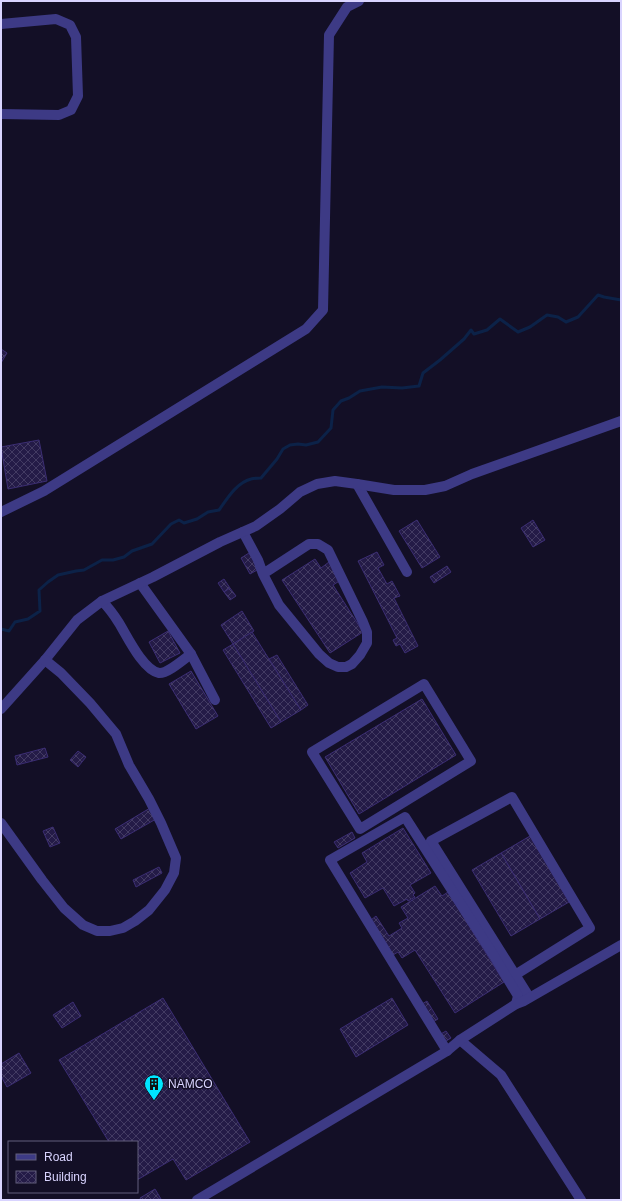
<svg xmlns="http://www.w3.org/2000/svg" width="622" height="1201" font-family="Arial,sans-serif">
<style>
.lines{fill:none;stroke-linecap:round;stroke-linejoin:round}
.stream{stroke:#0c2248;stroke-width:3}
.building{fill:url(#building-cross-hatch);stroke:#3b2d73}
.minor{stroke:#3d3a85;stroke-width:10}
.labels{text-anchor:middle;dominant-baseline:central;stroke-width:3;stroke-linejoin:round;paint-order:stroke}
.poi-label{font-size:12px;fill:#d9d4ff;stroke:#130f26;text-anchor:start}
</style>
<defs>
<pattern id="building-cross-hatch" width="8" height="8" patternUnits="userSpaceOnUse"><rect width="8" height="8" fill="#241b47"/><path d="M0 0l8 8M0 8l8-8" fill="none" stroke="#433b63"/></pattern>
</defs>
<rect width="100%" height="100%" fill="#130f26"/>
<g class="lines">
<path class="stream" d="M1,629L9,631L15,622L28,619L40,611L39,590L48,582L58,575L76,571L84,570L102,560H113L124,557L132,551L152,544L171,524L179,520L184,523L197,519L208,512L219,510C227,499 236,483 251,479C254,478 258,478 261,478L277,459L283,449L290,445L298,444L306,445L318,442L331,428L333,410L341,401L349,398L360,391L382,387L402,388L419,386L423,373L440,360L464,339L471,330L474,334L487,330L500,319L518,332L530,327L547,315L558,317L566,322L578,317L598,295L604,297L621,300"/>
</g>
<g class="building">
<polygon points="1,349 7,353 1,363"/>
<polygon points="39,440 47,481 8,489 1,447"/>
<polygon points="417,520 440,557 422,568 399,531"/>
<polygon points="533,520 545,540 533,547 521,528"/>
<polygon points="377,552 384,565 378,568 387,584 392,581 400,596 394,598 418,646 405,653 400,644 396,646 393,640 397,638 358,561"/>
<polygon points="249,553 259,569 250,574 241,558"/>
<polygon points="315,559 321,568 329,562 341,580 333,585 363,632 330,653 282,580"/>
<polygon points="447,566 451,572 434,583 430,577"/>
<polygon points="224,579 230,588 224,592 218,583"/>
<polygon points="230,588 236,596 230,600 224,592"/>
<polygon points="242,611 254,631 233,644 221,625"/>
<polygon points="168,631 180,653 160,663 149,642"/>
<polygon points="252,632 301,710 281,722 233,644"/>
<polygon points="233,644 281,722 271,728 223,650"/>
<polygon points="277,655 308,705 301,710 269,659"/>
<polygon points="191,671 218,716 196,729 169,684"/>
<polygon points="422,699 456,755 359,814 325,757"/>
<polygon points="45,748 48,757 17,765 15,756"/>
<polygon points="78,751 86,757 78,767 70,760"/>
<polygon points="150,808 156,819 121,839 115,829"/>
<polygon points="53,827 60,843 50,847 43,831"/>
<polygon points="403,828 431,873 410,885 415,893 413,895 415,897 408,901 407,899 394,906 383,888 365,898 350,873 367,862 362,853"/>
<polygon points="352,832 355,838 338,848 334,842"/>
<polygon points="530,836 569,902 540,919 501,853"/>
<polygon points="501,853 540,919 511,936 472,870"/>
<polygon points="159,867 162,873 136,887 133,880"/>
<polygon points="435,886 442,896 448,892 504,982 455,1013 415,950 402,958 398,952 393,955 371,920 376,916 389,936 402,928 399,923 408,918 401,907"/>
<polygon points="163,998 250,1142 186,1180 173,1159 137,1180 137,1142 109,1142 59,1060"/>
<polygon points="392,998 408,1025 356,1057 340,1029"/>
<polygon points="427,1001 438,1019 433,1022 422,1004"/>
<polygon points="73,1002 81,1016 62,1028 53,1015"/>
<polygon points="446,1031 451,1038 443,1043 439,1035"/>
<polygon points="19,1053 31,1073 7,1087 1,1076 1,1064"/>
<polygon points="155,1189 161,1199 141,1200 140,1198"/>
</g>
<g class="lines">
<g class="minor">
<polyline points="1,24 56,19 70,25 76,37 78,96 71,110 59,115 1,114"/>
<polyline points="357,484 407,572"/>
<polyline points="1,512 44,491 306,329 323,310 329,35 347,7 359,1"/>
<polyline points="243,532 258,560 263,574 279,605 319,654 329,663 338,667 346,667 352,664 360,655 367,643 367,632 363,622 328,550 318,544 309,544 263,574"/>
<polyline points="140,583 191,654 215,700"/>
<path d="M102,601C109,608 114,615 119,623C127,636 143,670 159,673C167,674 184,659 191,654"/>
<polygon points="424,684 471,761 360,829 312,752"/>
<polyline points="1,709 45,660 77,620 102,601 153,577 220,542 256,526 280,509 300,492 317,484 335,481 357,484 394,490 425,490 445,486 472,474 621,421"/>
<polyline points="1,823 42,880 64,908 83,925 97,931 110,931 123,928 135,921 149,910 165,890 174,873 176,858 161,823 149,799 129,765 116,734 90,703 61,673 45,660"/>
<polyline points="515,975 590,928 512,797 431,841 526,992 529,997"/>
<polyline points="460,1040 501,1075 581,1200"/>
<polyline points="447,1051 330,860 405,817 494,956 518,996 516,1004"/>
<polyline points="197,1200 447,1051 460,1040 516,1004 524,1001 621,945"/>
</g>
</g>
<defs>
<symbol id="building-pin" viewBox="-11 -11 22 30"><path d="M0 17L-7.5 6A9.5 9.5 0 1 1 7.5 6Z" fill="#00e5ff" stroke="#130f26"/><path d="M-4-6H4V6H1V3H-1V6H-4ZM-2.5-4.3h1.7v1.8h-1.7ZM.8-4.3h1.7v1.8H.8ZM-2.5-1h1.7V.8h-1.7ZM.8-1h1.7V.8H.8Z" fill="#111"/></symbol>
</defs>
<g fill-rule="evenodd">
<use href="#building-pin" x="143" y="1073" width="22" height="30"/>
</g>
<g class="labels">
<g class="poi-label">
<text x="168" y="1084">NAMCO</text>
</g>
</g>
<rect width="622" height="1201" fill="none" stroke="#d9d4ff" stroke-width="4"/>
<rect x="8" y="1141" width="130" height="52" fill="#130f26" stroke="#625e7d"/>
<rect x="16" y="1154" width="20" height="6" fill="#3d3a85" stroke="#625e7d"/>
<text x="44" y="1161" font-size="12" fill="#d9d4ff">Road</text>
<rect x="16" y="1171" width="20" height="12" fill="url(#building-cross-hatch)" stroke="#625e7d"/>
<text x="44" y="1181" font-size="12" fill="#d9d4ff">Building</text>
</svg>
